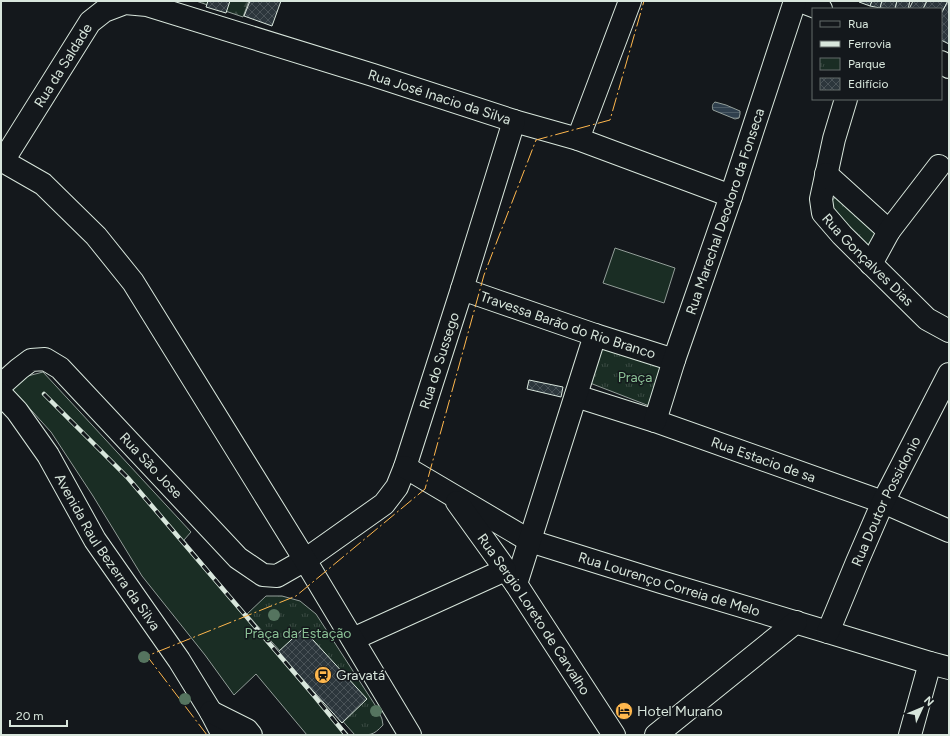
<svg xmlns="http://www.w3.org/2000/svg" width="950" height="736" font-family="Figtree,sans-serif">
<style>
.grass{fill:#1a2d24;stroke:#939e99}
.forest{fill:url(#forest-firs);stroke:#939e99}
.park{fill:url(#park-tufts);stroke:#939e99}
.water{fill:url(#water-rules);stroke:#939e99}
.building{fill:url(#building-cross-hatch);stroke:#d8e6dc}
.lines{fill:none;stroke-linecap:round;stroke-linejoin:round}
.minor-casing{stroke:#d8e6dc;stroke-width:24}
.major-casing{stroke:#d8e6dc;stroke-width:24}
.minor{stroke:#14181c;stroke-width:22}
.major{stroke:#14181c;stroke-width:22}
.rail-casing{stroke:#d8e6dc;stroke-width:4.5}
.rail{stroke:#14181c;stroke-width:3;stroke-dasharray:9;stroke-linecap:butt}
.power{stroke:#ffb74d;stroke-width:1;stroke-dasharray:14 3 2 3;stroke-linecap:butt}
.tree{fill:#55745f}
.labels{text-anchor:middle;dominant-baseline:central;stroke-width:3;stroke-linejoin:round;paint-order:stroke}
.street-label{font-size:14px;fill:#d8e6dc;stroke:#14181c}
.park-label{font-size:14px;fill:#8ac095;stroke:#14181c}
.poi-label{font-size:14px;fill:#d8e6dc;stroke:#14181c;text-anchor:start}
</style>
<defs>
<pattern id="forest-firs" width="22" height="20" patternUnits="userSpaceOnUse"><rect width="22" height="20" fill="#1a2d24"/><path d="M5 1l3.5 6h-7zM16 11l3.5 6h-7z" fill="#3b4b43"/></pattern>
<pattern id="park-tufts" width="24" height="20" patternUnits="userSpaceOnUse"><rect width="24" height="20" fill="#1a2d24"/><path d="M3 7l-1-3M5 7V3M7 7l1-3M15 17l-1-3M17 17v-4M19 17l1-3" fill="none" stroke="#3b4b43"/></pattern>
<pattern id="water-rules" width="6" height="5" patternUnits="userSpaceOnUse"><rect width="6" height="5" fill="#2f3f4d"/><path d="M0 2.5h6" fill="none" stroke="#4c5b66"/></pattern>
<pattern id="building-cross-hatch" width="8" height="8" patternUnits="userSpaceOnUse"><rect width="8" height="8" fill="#2c363c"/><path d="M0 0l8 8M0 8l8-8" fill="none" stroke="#4a5358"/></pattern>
</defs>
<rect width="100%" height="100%" fill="#14181c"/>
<g class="grass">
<polygon points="615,248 675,268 664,303 603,283"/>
<polygon points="43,372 191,532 184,540 277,652 349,735 307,735 256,674 234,695 205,655 142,576 93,496 51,432 12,389 20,378"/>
</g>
<polygon class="forest" points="196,1 249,1 243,17"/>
<g class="park">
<polygon points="840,192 880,235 867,250 827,206"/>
<polygon points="604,343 664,363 652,407 590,383"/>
<path d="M266,596H282L300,601L316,614L377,708L382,719L383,725C373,736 370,735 355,735L247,614Z"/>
</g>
<path class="water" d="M715,102L726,105L740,111V114L739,118L735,119L713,110C712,107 712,104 715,102Z"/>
<g class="building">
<polygon points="208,1 230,1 226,13 206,7"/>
<polygon points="250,1 281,1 272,26 244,16"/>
<polygon points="859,1 872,1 870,6 859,2"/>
<polygon points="872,1 882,1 880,8 870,6"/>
<polygon points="882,1 897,1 895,9 880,8"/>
<polygon points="897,1 910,1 908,9 895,9"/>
<polygon points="913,1 927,1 923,9 909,9"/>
<polygon points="927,1 948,1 941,14 941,9 923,9"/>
<polygon points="948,1 949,1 949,44 941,40 941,14"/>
<polygon points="529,380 563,387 561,397 527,389"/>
<polygon points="303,629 367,699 342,723 278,652"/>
</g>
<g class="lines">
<defs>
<g id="minor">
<polyline points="800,1 821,9"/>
<polyline points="941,62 949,67"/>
<path id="s1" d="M846,99L834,139L821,199L823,213L842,235L927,319L949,331"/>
<polyline points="578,139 630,1"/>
<path id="s2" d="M3,161L90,22L104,11L125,3L147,5L373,75L514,121L578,139L731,196"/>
<polyline points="826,174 889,231"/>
<polyline points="871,264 889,231 939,166"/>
<path id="s3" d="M462,289L595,335L674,360"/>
<path id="s4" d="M1,385L19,369L31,360L45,359L60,368L238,558L263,575L277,576L305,560L384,504L397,487L405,467L462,289L514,121"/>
<path id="s5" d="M1,394L17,411L48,455L95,540L179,660L211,712L223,735"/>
<path id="s6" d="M576,396L655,421L883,502L949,531"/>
<path id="s7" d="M655,421L674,360L731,196L795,1"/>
<path id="s8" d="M405,467L530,541L661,582L828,632L930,663L949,668"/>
<path id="s9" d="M457,502L516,584L614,735"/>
<polyline points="516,584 595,335"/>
<path id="s10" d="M828,632L857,562L883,502L949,374"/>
<polyline points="353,639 505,570"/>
<polyline points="211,712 247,730 251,735"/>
<polyline points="656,735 796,622"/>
<polyline points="910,735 930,663"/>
</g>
<polyline id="major" points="1,160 43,184 96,236 133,282 305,560 410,735"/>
</defs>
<use href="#minor" class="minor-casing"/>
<use href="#major" class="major-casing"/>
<use href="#minor" class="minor"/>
<use href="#major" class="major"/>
<defs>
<polyline id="rail" points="44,394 128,478 316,698 346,735"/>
</defs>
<use href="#rail" class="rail-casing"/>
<use href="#rail" class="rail"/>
<polyline class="power" points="207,735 147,656 296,596 425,489 484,275 536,140 610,120 644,1"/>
</g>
<g class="tree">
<circle cx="274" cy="615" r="6"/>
<circle cx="144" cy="657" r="6"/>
<circle cx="185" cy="699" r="6"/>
<circle cx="376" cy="711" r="6"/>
</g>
<defs>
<symbol id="station-disc" viewBox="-11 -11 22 22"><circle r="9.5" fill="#ffb74d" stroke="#14181c"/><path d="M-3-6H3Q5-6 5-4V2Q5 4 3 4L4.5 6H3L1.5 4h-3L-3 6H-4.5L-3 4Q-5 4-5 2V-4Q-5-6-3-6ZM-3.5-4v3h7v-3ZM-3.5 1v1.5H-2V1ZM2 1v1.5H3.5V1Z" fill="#111"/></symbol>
<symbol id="hotel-disc" viewBox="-11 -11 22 22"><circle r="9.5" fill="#ffb74d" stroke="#14181c"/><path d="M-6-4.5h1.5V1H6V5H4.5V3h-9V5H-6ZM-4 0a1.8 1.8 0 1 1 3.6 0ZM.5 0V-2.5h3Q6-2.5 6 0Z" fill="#111"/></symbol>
</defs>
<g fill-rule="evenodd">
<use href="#station-disc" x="313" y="665" width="20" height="20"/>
<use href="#hotel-disc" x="614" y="701" width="20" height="20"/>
</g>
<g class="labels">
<g class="street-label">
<text stroke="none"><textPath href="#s2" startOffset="113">Rua da Saldade</textPath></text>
<text stroke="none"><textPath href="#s2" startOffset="533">Rua José Inacio da Silva</textPath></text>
<text stroke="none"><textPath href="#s7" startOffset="221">Rua Marechal Deodoro da Fonseca</textPath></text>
<text stroke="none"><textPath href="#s1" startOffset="182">Rua Gonçalves Dias</textPath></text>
<text stroke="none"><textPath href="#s3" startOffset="112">Travessa Barão do Rio Branco</textPath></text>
<text stroke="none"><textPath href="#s4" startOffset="659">Rua do Sussego</textPath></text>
<text stroke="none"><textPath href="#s6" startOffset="198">Rua Estacio de sa</textPath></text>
<text stroke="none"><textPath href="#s4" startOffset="204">Rua São Jose</textPath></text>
<text stroke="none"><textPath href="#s10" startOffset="143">Rua Doutor Possidonio</textPath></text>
<text stroke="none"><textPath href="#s5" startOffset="191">Avenida Raul Bezerra da Silva</textPath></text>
<text stroke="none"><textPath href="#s8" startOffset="291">Rua Lourenço Correia de Melo</textPath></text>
<text stroke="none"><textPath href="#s9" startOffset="136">Rua Sergio Loreto de Carvalho</textPath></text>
</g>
<g class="park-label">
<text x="635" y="377">Praça</text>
<text x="298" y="633">Praça da Estação</text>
</g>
<g class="poi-label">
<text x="336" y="675">Gravatá</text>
<text x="637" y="711">Hotel Murano</text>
</g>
</g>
<rect width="950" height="736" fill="none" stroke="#d8e6dc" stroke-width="4"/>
<rect x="812" y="8" width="130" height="92" fill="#14181c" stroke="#626a69"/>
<rect x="820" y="21" width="20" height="6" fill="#14181c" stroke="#626a69"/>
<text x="848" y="28" font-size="12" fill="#d8e6dc">Rua</text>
<rect x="820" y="41" width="20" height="6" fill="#d8e6dc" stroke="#626a69"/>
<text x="848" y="48" font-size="12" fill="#d8e6dc">Ferrovia</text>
<rect x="820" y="58" width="20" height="12" fill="url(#park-tufts)" stroke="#626a69"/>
<text x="848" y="68" font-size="12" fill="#d8e6dc">Parque</text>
<rect x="820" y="78" width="20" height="12" fill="url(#building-cross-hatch)" stroke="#626a69"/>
<text x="848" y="88" font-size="12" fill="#d8e6dc">Edifício</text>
<g transform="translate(922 708) rotate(46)" stroke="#14181c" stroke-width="3" paint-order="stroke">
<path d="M0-3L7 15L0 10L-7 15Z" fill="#d8e6dc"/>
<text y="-6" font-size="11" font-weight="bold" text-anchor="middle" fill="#d8e6dc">N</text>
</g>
<path d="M10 720v6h57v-6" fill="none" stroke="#d8e6dc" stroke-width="2"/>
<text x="16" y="720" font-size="12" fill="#d8e6dc" stroke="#14181c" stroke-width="3" paint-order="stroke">20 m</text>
</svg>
